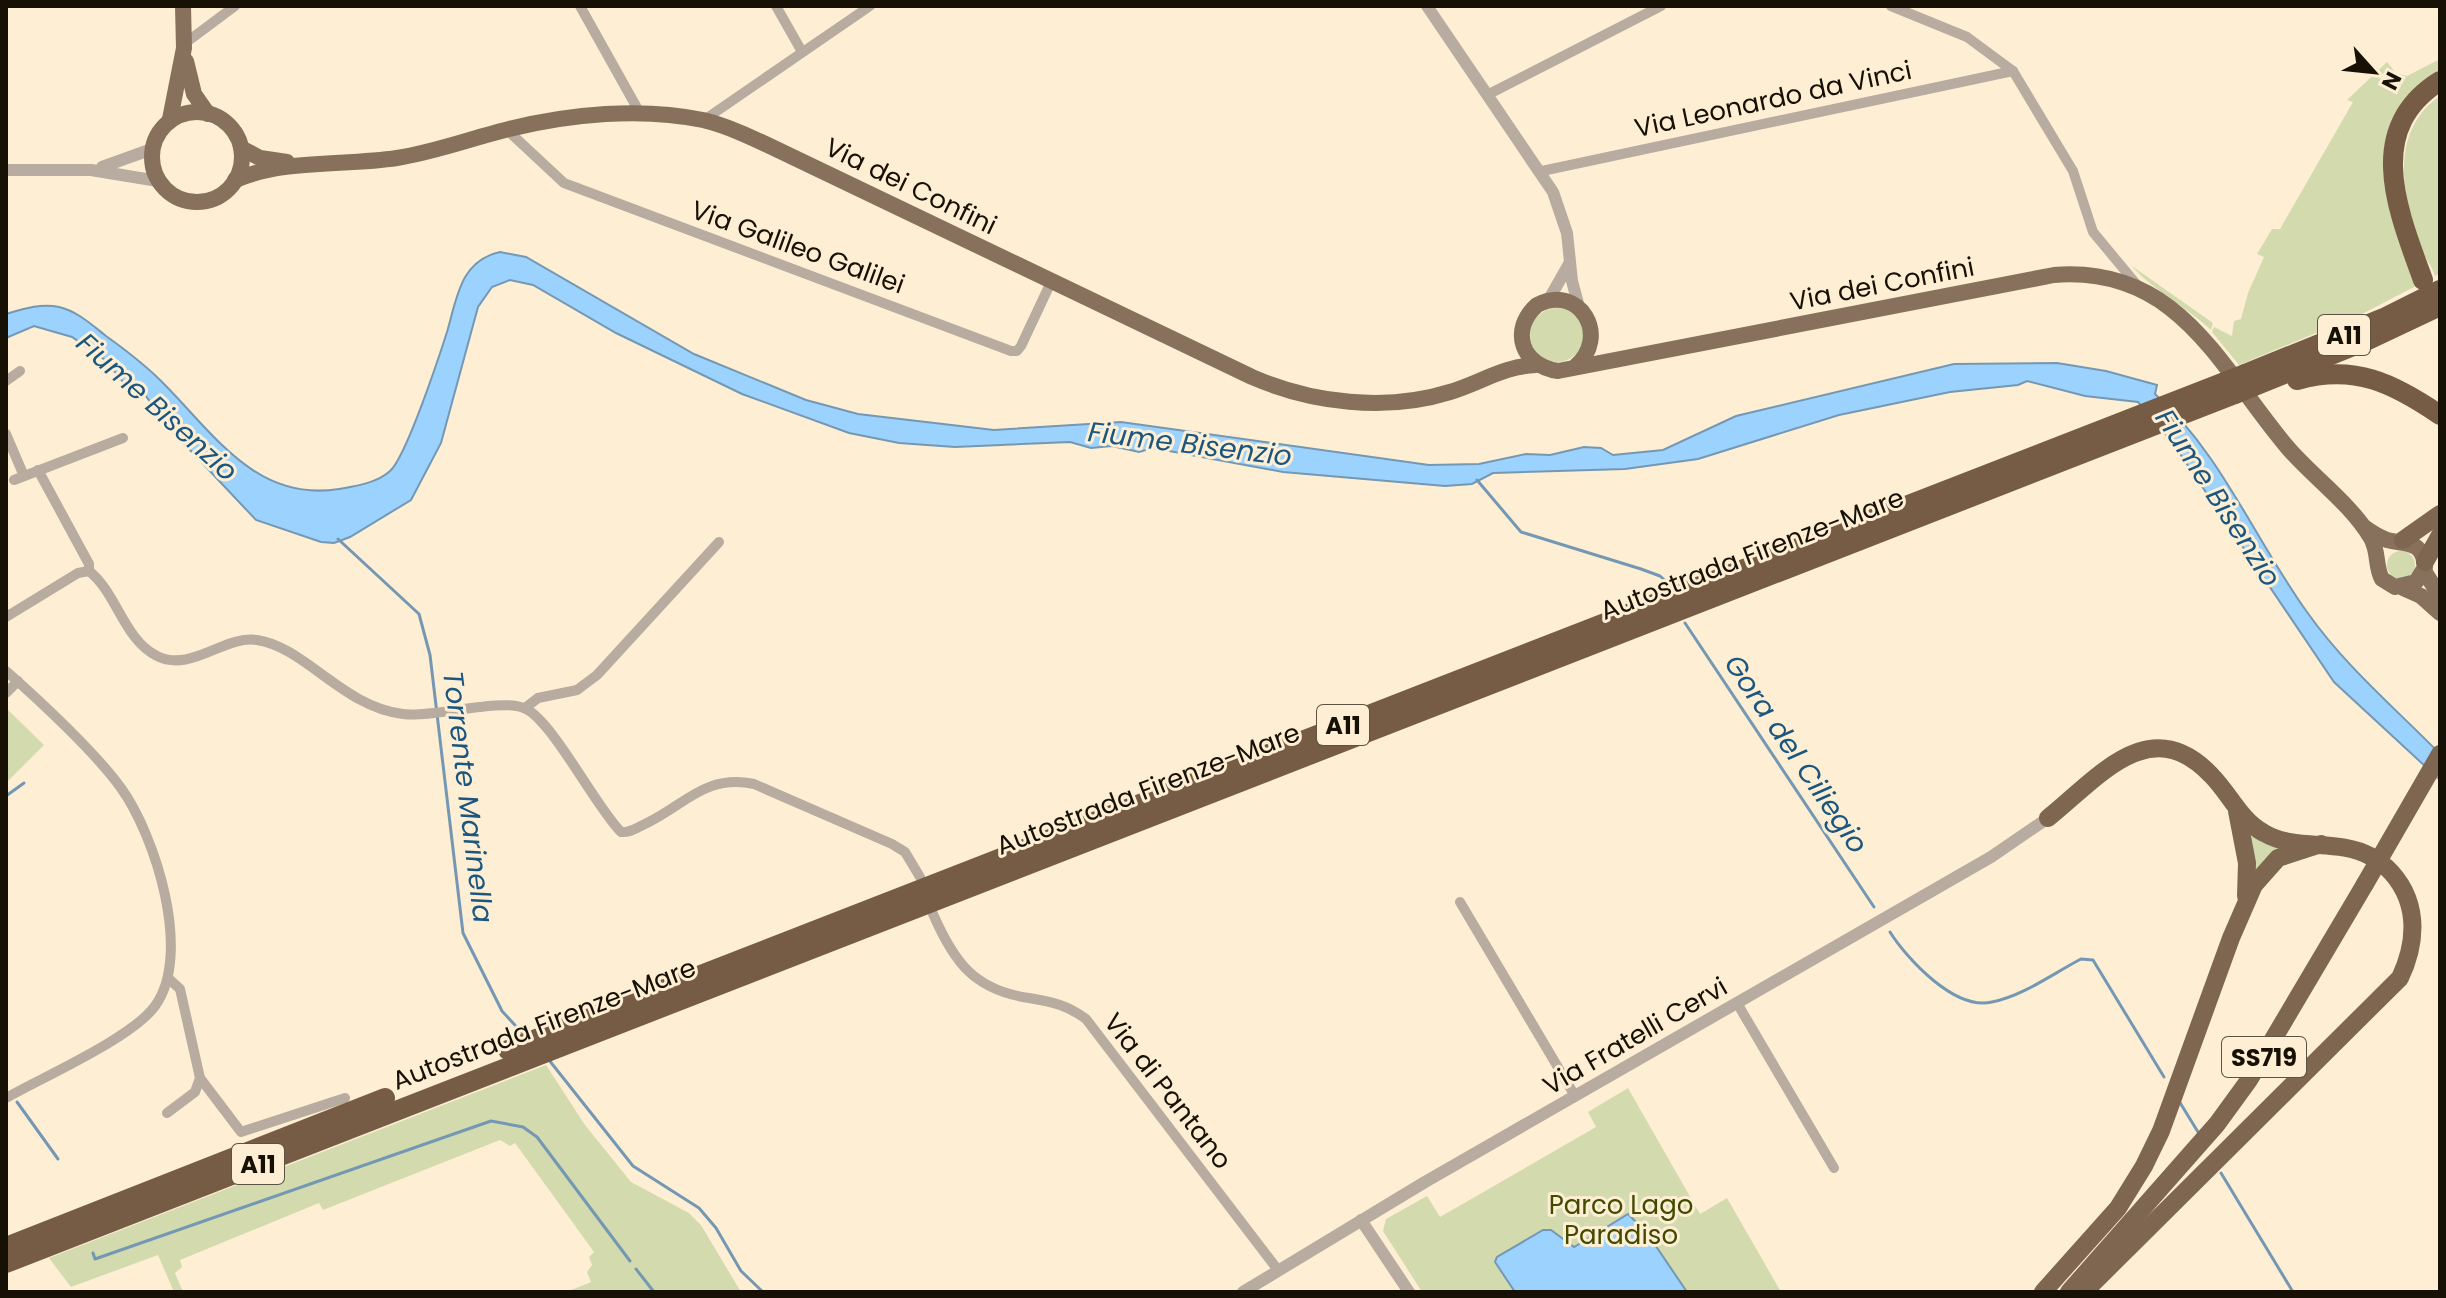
<svg xmlns="http://www.w3.org/2000/svg" width="2446" height="1298" font-family="Poppins,sans-serif">
<style>
.green{fill:#d3dbae}
.water{fill:#9cd2fe;stroke:#7498b3;stroke-width:2}
.lines{fill:none;stroke-linecap:round;stroke-linejoin:round}
.stream{stroke:#7498b3;stroke-width:3}
.minor{stroke:#b8ab9f;stroke-width:10}
.tertiary{stroke:#b8ab9f;stroke-width:12}
.primary{stroke:#87715c;stroke-width:16}
.trunk{stroke:#7e6650;stroke-width:18}
.motorway{stroke:#765c44;stroke-width:20}
.trunk-bridge{stroke:#7e6650;stroke-width:18}
.motorway-bridge{stroke:#765c44;stroke-width:20}
.labels{text-anchor:middle;dominant-baseline:central;stroke-width:6;stroke-linejoin:round;paint-order:stroke}
.shield{fill:#feefd4;stroke:#5c5443;stroke-width:2}
.shield-label{font-size:24px;font-weight:bold;fill:#171105}
.street-label{font-size:26px;fill:#171105;stroke:#feefd4}
.park-label{font-size:26px;fill:#424a00;stroke:#feefd4}
.water-label{font-size:28px;font-style:italic;fill:#1a567f;stroke:#feefd4}
</style>
<rect width="100%" height="100%" fill="#feefd4"/>
<g class="green">
<polygon points="2440,59 2440,75 2391,132 2416,286 2364,313 2239,365 2212,332 2214,327 2232,336 2234,321 2241,319 2248,293 2264,257 2257,254 2272,229 2280,229 2353,102 2347,100 2387,62 2396,73 2407,76"/>
<path d="M2440,96V273L2435,276C2432,265 2426,261 2422,250C2402,200 2388,131 2440,96Z"/>
<path d="M2132,266L2213,323L2211,330C2187,307 2152,290 2132,266Z"/>
<circle cx="1557" cy="335" r="27"/>
<circle cx="2401" cy="565" r="14"/>
<polygon points="6,708 44,745 6,783"/>
<polygon points="2244,825 2283,846 2254,875"/>
<polygon points="546,1065 585,1125 631,1182 689,1213 701,1225 741,1292 566,1292 591,1282 587,1272 592,1265 589,1257 594,1252 515,1143 510,1146 500,1140 323,1210 319,1203 180,1260 182,1267 175,1273 183,1292 174,1292 158,1255 71,1287 49,1258"/>
<polygon points="1628,1088 1700,1214 1727,1198 1781,1292 1422,1292 1383,1231 1386,1219 1427,1196 1440,1217 1596,1127 1588,1112"/>
</g>
<g class="water">
<path d="M500,252L526,257L694,354L806,400L858,414L994,430L1121,422L1429,465L1479,464L1526,454L1550,455L1584,447L1601,448L1613,455L1663,450L1736,416L1954,364L2057,363L2106,371L2157,385L2155,394C2221,453 2255,540 2307,612C2345,666 2394,707 2440,754V780L2334,682L2172,442L2138,402L2085,396L2027,381L2018,385L1950,392L1839,415L1698,459L1625,469L1493,473L1472,484L1445,486L1283,472L1153,448L1139,452L1112,446L1091,448L1070,442L955,447L899,443L849,433L742,394L616,333L533,285L510,280L492,287L478,307L441,443L411,500L350,537L334,543L321,542L256,520L173,432L142,391L123,382L105,360L72,337L34,326L6,338V314C23,309 41,303 59,307C77,311 92,325 106,336C127,351 148,367 166,386C216,437 258,502 339,489C356,486 377,483 390,471C406,457 439,357 447,332C457,298 460,261 500,252Z"/>
<polygon points="1628,1214 1647,1233 1687,1292 1515,1292 1495,1262 1497,1257 1543,1230 1551,1230 1574,1247"/>
</g>
<g class="lines">
<g class="stream">
<polyline points="1477,480 1521,532 1641,569 1660,576 1671,586"/>
<polyline points="338,539 419,614 430,655 463,933 502,1011 524,1035"/>
<polyline points="1685,623 1874,907"/>
<polyline points="6,796 24,783"/>
<path d="M1890,932C1907,959 1955,1011 1992,1002C2023,996 2054,973 2081,959L2093,960L2164,1077"/>
<polyline points="549,1060 633,1166 699,1208 716,1228 741,1271 763,1292"/>
<polyline points="2179,1101 2198,1132"/>
<polyline points="17,1102 58,1159"/>
<polyline points="2221,1173 2293,1292"/>
<polyline points="93,1253 95,1259 491,1121 523,1127 537,1137 630,1261"/>
<polyline points="636,1269 654,1292"/>
</g>
<g class="minor">
<polyline points="580,6 641,115"/>
<polyline points="776,6 801,50"/>
<polyline points="1891,6 1967,37 2013,71 2073,171 2093,232 2137,285"/>
<polyline points="184,44 235,6"/>
<polyline points="1489,94 1661,6"/>
<polyline points="704,120 870,6"/>
<polyline points="506,129 564,183 1011,351 1017,351 1021,346 1052,280"/>
<polyline points="1542,171 2013,71"/>
<polyline points="6,381 20,371"/>
<polyline points="6,434 24,476"/>
<polyline points="38,470 89,564 89,571"/>
<polyline points="14,480 123,438"/>
<path d="M89,571C117,593 124,640 157,656C191,673 224,635 257,640C305,647 343,707 403,714C435,718 498,698 524,708C551,718 595,806 621,832C630,833 636,828 645,824C685,805 705,774 754,784L892,844L905,852L920,877"/>
<polyline points="6,617 78,573 89,571"/>
<path d="M6,671C39,700 96,753 121,788C155,835 193,954 155,1006C132,1038 43,1077 6,1098"/>
<polyline points="6,693 18,681"/>
<polyline points="525,708 538,698 577,690 597,675 719,542"/>
<polyline points="1460,902 1575,1096"/>
<path d="M933,914C954,962 974,990 1029,998C1053,1002 1067,1005 1086,1019L1278,1270"/>
<polyline points="1737,1003 1834,1168"/>
<polyline points="200,1078 241,1132 345,1098"/>
<polyline points="167,1113 195,1092 200,1078 180,989 168,978"/>
</g>
<g class="tertiary">
<polyline points="1427,6 1553,192 1567,233 1572,281 1579,307"/>
<polyline points="102,167 152,149"/>
<polyline points="6,170 91,170 158,181"/>
<polyline points="1548,301 1569,264"/>
<polyline points="1361,1220 1409,1292"/>
<polyline points="1243,1292 1425,1182 1991,857 2048,818"/>
</g>
<g class="primary">
<polyline points="186,61 194,94 208,114"/>
<circle cx="197" cy="157" r="45"/>
<polyline points="170,119 184,48 183,6"/>
<polyline points="241,148 260,158 287,162"/>
<path d="M235,180C285,159 344,166 397,158C435,152 472,138 509,129C570,114 641,107 703,120C728,126 753,138 776,149L1252,377C1312,403 1386,412 1450,392C1480,383 1504,366 1536,365"/>
<path d="M1575,367C1611,337 1580,283 1537,305C1509,330 1522,366 1558,371L2054,275C2179,265 2220,368 2288,448C2314,478 2351,504 2371,538C2379,552 2375,566 2382,579L2395,587L2416,582L2425,567C2423,540 2407,545 2387,540C2379,537 2371,532 2364,527"/>
<polyline points="2424,571 2440,596"/>
<polyline points="2403,588 2421,596 2440,613"/>
</g>
<g class="trunk">
<polyline points="2403,540 2440,514"/>
<polyline points="2425,562 2440,535"/>
<polyline points="2237,811 2247,863 2246,896"/>
<path d="M2048,818C2099,777 2150,711 2211,775C2230,794 2240,820 2264,833C2297,852 2337,838 2370,856"/>
<polyline points="2043,1292 2118,1208 2144,1166 2161,1131 2231,938 2254,885 2278,858 2321,844"/>
<polyline points="2069,1292 2217,1124 2249,1080 2365,884"/>
<path d="M2084,1292L2400,978C2418,940 2419,898 2386,867"/>
</g>
<g class="motorway">
<path d="M2423,280C2398,211 2363,129 2440,81"/>
<polyline points="2245,374 2386,317 2440,290"/>
<path d="M2297,380C2355,364 2393,383 2440,415"/>
<polyline points="2252,387 2368,340 2440,306"/>
<polyline points="508,1050 2227,381"/>
<polyline points="6,1247 385,1098"/>
<polyline points="6,1263 2235,394"/>
</g>
<polyline class="trunk-bridge" points="2365,884 2440,754"/>
<g class="motorway-bridge">
<polyline points="2227,381 2245,374"/>
<polyline points="2235,394 2252,387"/>
</g>
</g>
<g class="labels">
<g class="shield">
<rect x="2318" y="315" width="52" height="40" rx="6"/>
<rect x="1317" y="705" width="52" height="40" rx="6"/>
<rect x="2222" y="1037" width="84" height="40" rx="6"/>
<rect x="232" y="1144" width="52" height="40" rx="6"/>
</g>
<g class="shield-label">
<text x="2344" y="335">A11</text>
<text x="1343" y="725">A11</text>
<text x="2264" y="1057">SS719</text>
<text x="258" y="1164">A11</text>
</g>
<g class="street-label">
<text transform="translate(1773 99) rotate(-12)">Via Leonardo da Vinci</text>
<text transform="translate(911 186) rotate(26)">Via dei Confini</text>
<text transform="translate(798 247) rotate(20)">Via Galileo Galilei</text>
<text transform="translate(1882 284) rotate(-11)">Via dei Confini</text>
<text transform="translate(1752 554) rotate(-21)">Autostrada Firenze-Mare</text>
<text transform="translate(1148 789) rotate(-21)">Autostrada Firenze-Mare</text>
<text transform="translate(544 1024) rotate(-21)">Autostrada Firenze-Mare</text>
<text transform="translate(1635 1036) rotate(-30)">Via Fratelli Cervi</text>
<text transform="translate(1168 1091) rotate(52)">Via di Pantano</text>
</g>
<g class="park-label">
<text x="1621" y="1205">Parco Lago<tspan x="1621" dy="30">Paradiso</tspan></text>
</g>
<g class="water-label">
<text transform="translate(157 407) rotate(42)">Fiume Bisenzio</text>
<text transform="translate(1190 444) rotate(7)">Fiume Bisenzio</text>
<text transform="translate(2218 498) rotate(57)">Fiume Bisenzio</text>
<text transform="translate(1796 754) rotate(56)">Gora del Ciliegio</text>
<text transform="translate(468 797) rotate(83)">Torrente Marinella</text>
</g>
</g>
<rect width="2446" height="1298" fill="none" stroke="#171105" stroke-width="16"/>
<g transform="translate(2374 72) rotate(117)" stroke="#feefd4" stroke-width="6" paint-order="stroke">
<path d="M0-6L14 30L0 20L-14 30Z" fill="#171105"/>
<text y="-12" font-size="22" font-weight="bold" text-anchor="middle" fill="#171105">N</text>
</g>
</svg>
